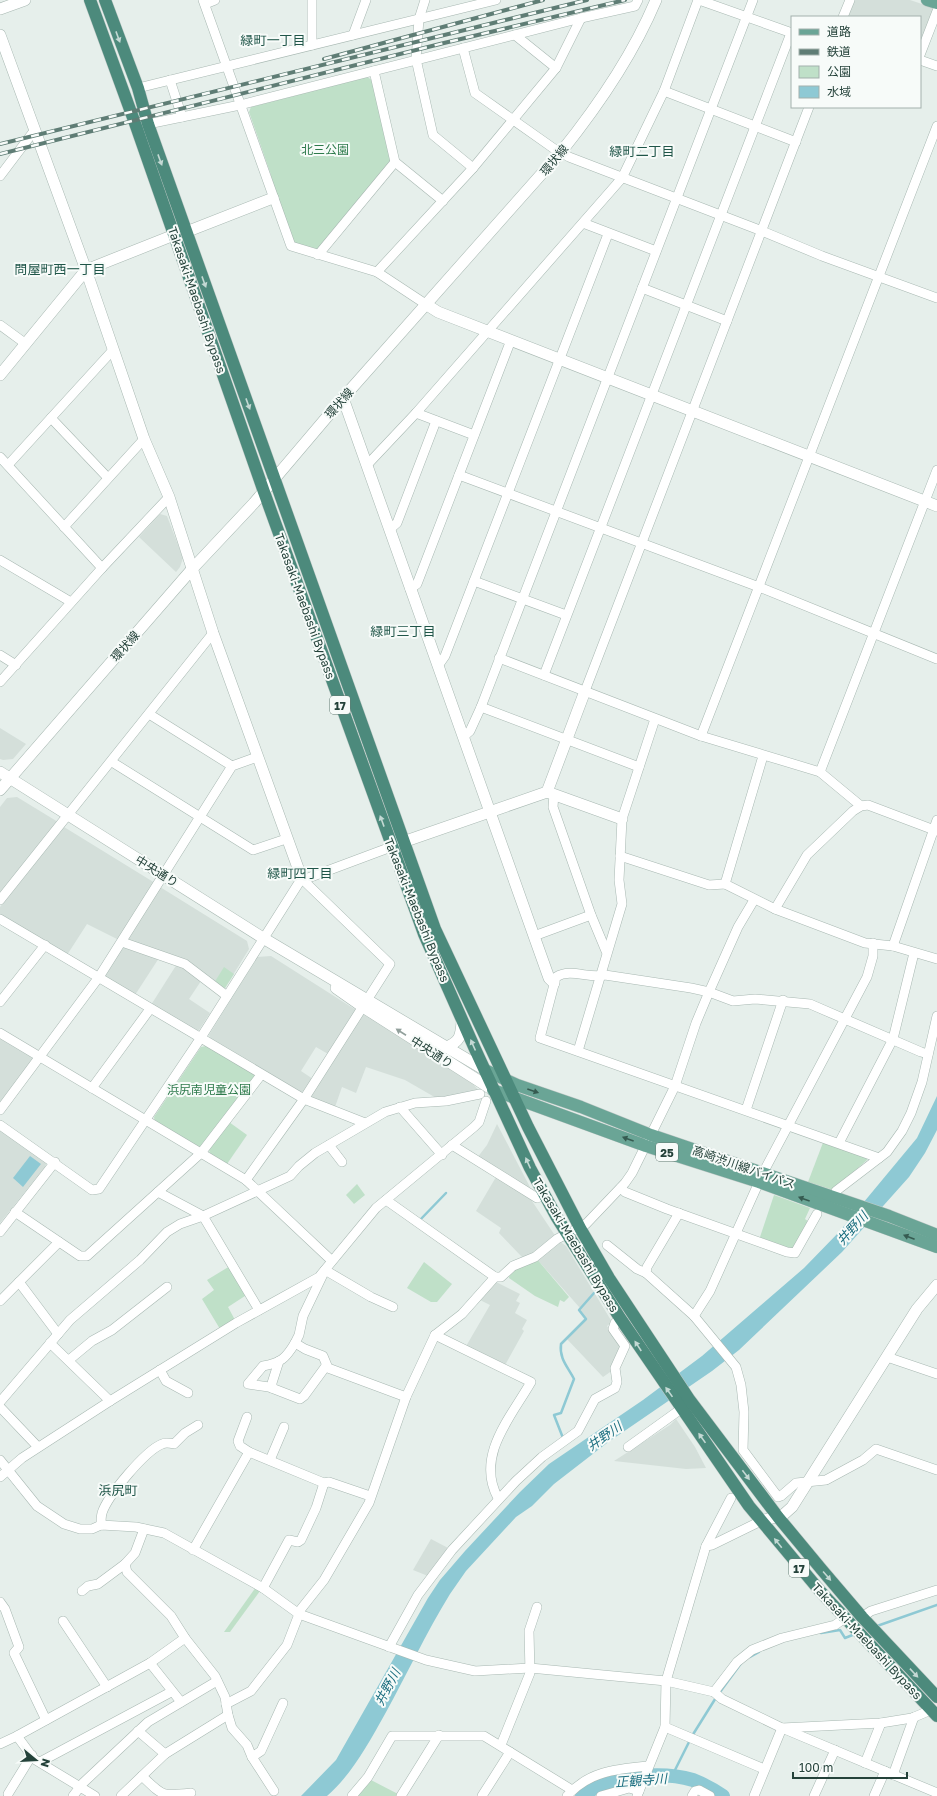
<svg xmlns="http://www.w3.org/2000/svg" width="937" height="1796" font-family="'Golos Text','Noto Sans JP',sans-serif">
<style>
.built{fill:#d4dfda}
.green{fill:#bfe0c8}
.water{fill:#8ec9d4}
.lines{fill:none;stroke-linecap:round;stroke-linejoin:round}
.stream{stroke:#8ec9d4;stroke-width:2.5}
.river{stroke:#8ec9d4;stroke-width:14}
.minor-casing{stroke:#a8b8b2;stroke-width:10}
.tertiary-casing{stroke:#a8b8b2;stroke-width:12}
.primary-casing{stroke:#c2cac8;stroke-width:13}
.trunk-casing{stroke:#c2cac8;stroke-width:13}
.minor{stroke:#fff;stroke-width:9}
.tertiary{stroke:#fff;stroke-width:11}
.primary{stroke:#6aa596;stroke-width:12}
.trunk{stroke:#4c8a7c;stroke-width:12}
.rail-casing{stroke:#5f7d75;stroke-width:4}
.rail{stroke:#f7fbf9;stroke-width:2.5;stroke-dasharray:8;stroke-linecap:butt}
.oneway{fill:#c4d9d4}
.oneway2{fill:#92a09c}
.oneway3{fill:#365b51}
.labels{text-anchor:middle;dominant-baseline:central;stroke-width:4;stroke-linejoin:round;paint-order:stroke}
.shield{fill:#f7fbf9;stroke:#637a73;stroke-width:1}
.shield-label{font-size:11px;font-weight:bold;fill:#24423a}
.park-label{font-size:12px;fill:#2d7a4b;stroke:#f7fbf9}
.street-label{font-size:12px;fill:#24423a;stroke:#f7fbf9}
.neighbourhood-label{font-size:13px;fill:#1f5548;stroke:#f7fbf9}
.water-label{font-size:13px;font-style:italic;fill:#1c6f80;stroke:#f7fbf9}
</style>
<rect width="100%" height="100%" fill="#e6efeb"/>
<g class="built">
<polygon points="853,0 910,0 934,8 920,47 920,17 847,17"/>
<polygon points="160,514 167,516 183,558 180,567 176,572 139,537"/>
<polygon points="0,728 26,744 13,759 3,760 0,759"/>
<polygon points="17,797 58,822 0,895 0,807 7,798"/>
<polygon points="64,827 155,883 119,940 87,924 67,955 0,915 0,907"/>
<polygon points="160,887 247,941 249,949 225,988 191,965 127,940"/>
<polygon points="124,946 159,958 135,995 105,979 106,973"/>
<polygon points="271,956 356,1010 328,1054 316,1047 301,1071 313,1079 305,1091 301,1092 210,1038 209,1035 257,957"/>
<polygon points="177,964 186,968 201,981 189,999 210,1013 199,1030 195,1031 151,1005"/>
<polygon points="361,1013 473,1084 479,1091 438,1099 405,1080 366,1067 356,1093 342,1087 335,1107 312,1098 311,1095"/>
<polygon points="0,1037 31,1055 33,1061 0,1104"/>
<polygon points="497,1124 531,1189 477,1158 487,1145"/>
<polygon points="0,1130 47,1161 45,1167 0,1223"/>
<polygon points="496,1177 528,1195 556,1237 536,1253 522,1257 499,1233 501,1228 476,1211"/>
<polygon points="559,1241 566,1246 612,1322 607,1326 620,1347 613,1370 603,1377 566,1338 586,1319 579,1310 580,1308 536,1258"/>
<polygon points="494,1281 520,1294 516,1301 520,1303 515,1313 527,1320 522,1329 524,1331 504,1367 465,1348 490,1305 478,1299"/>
<polygon points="676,1419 695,1447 706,1468 686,1469 614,1461 670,1425"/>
<polygon points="431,1539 450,1549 428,1576 413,1570"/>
</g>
<g class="green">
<polygon points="367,77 372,80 392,158 390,163 318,250 298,246 293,242 271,180 271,175 249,112 251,107"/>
<polygon points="224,967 234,974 225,988 219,987 214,983"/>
<polygon points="206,1046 255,1075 255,1078 203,1146 198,1147 155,1122 154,1117 201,1047"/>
<polygon points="229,1122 247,1135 227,1164 210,1154 209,1149"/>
<polygon points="824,1140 867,1157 867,1160 833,1190 808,1182"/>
<polygon points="357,1184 365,1195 354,1204 346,1195"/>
<polygon points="774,1195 810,1208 805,1219 809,1222 793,1249 759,1240"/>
<polygon points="536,1258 569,1297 564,1302 560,1300 558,1307 535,1296 509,1278 510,1271"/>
<polygon points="424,1262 452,1284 437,1302 431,1302 407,1288"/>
<polygon points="230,1266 248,1294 228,1307 235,1320 220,1329 202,1299 214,1290 207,1280"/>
<polygon points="256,1587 260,1591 230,1632 224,1632"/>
<polygon points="369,1779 398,1794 396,1796 356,1796"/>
</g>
<g class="water">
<path d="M937,1096V1130L925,1153L909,1177L842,1252L739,1350L712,1371L607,1443L554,1484L532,1506L516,1517L466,1571L450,1594C426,1633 407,1674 385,1714C368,1744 353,1773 327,1796H301L336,1760L428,1598L440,1580L465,1551L520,1492L549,1464L643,1400L702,1356L804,1268L839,1232L917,1138Z"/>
<polygon points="30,1156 41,1164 23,1187 13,1178"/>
</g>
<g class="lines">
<g class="stream">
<polyline points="419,1221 446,1193"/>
<path d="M563,1438L554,1415L561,1413L574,1379C568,1367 559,1359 561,1344L586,1319L579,1310L594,1293"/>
<polyline points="877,1626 937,1605"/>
<polyline points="821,1633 840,1630 845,1638 855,1634"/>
<polyline points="750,1657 759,1652"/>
<polyline points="720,1692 742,1662"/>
<polyline points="692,1736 717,1696"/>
<polyline points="672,1776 690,1740"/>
</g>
<path class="river" d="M582,1796C609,1775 661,1771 693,1780C703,1784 714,1790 723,1796"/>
<defs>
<g id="minor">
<polyline points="203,0 291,246 377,272 427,305"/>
<polyline points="312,0 312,45"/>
<polyline points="425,0 419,19 416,59 433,135 473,168"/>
<polyline points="699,0 792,33"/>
<polyline points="205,4 215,0"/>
<polyline points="843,17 850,0"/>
<polyline points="353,35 366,0"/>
<polyline points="515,35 556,68"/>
<polyline points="463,48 475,93 553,148 569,157 762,231 822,256 937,298"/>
<polyline points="920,55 937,11"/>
<polyline points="920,60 937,66"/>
<polyline points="374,71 395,162 443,201"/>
<polyline points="170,80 182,117"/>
<polyline points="138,88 496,0"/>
<polyline points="664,91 796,142"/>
<polyline points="148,124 240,105 581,18 635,6 638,0"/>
<polyline points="0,176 34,131"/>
<polyline points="583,223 656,251"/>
<polyline points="318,255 395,162"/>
<polyline points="377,272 473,168 556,68 581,18"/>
<polyline points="642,288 727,321"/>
<polyline points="0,325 26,344"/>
<polyline points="416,413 474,435"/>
<polyline points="51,418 108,478"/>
<polyline points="0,457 102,568"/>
<polyline points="8,465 113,350"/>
<polyline points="367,465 416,413 622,178 664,91 698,0"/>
<polyline points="459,475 759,587 937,659"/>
<polyline points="64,527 144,439"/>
<polyline points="390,529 397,523 436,421"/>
<polyline points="0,560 71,602"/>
<polyline points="474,581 566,615"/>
<polyline points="410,589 417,584 511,340"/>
<polyline points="0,655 16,665"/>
<polyline points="499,658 701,736 820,772 861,806"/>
<polyline points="438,666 445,656 608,234"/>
<polyline points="544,675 791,33"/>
<polyline points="0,682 102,568 169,497"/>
<polyline points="585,691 809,107"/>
<polyline points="481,707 639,767"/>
<polyline points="149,714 232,766"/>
<polyline points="701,736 937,126"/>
<polyline points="463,737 470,731 481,707 753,0"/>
<polyline points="763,756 725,884 775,909 865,943 893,946 937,959"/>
<polyline points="112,762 253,850 286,839"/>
<polyline points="820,772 937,470"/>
<polyline points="554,794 553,807 591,915 606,951"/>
<polyline points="620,856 709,885 725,884"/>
<polyline points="0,900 213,633"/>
<polyline points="775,909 807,855 853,811 861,806 868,805 937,831"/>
<polyline points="0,919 304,1099 365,1123"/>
<polyline points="534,936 591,915"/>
<polyline points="122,942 185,964 227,996"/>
<polyline points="893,946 937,820"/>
<polyline points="0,1002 45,945"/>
<polyline points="0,1033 246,1180 331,1260"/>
<polyline points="578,1051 622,904 619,880 622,819 655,719"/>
<polyline points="92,1088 150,1009"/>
<polyline points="400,1107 442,1155"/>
<polyline points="0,1110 99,977 232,766 257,757"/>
<polyline points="746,1110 783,1000"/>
<polyline points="0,1125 92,1190 99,1189 200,1039 300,881 391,847"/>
<polyline points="839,1143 893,1039 914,953"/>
<polyline points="329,1145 342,1162"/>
<polyline points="452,1145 537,1198 544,1195"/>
<path d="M879,1158L540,1038L556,977C571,968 589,979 605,975L691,988L709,992L733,1001L755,999L810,1004L921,1052L928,1054"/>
<polyline points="763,1173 867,977 873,956 873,943"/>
<polyline points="246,1180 304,1099 390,964 302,879"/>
<polyline points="621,1188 625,1192 667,1209 787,1252 795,1253 817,1214"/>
<polyline points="836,1191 887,1152 902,1131 911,1113 922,1082 937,1016"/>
<polyline points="158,1192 203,1216 259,1310"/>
<polyline points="386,1200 495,1277"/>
<polyline points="15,1212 80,1256 87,1256 201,1153 261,1075"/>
<polyline points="679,1213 647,1267 646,1273 694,1316 736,1367 741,1385 744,1412 743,1450 778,1497 781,1496 796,1483 826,1480 863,1460 876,1449 937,1470"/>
<polyline points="0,1232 55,1162"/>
<polyline points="607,1245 637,1269 646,1273"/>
<polyline points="19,1282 58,1334"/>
<polyline points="0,1301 59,1242"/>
<polyline points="393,1307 371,1297 325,1270 303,1316 299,1335 295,1343 305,1349 323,1356 328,1368 406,1397"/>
<polyline points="694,1316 710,1291 759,1182"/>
<path d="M435,1335L531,1382C511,1417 475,1456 498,1498"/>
<polyline points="50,1343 110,1401"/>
<path d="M295,1343C286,1358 281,1363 263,1366L248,1384L269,1387L300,1399L304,1396L326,1366"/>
<polyline points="887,1357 937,1374"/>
<polyline points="69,1360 92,1341 112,1330 167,1287"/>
<polyline points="160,1370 166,1381 188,1393"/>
<polyline points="272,1388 272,1383 279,1361"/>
<polyline points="0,1402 70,1320 140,1260 167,1232 180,1224 203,1216 290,1176 299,1166 315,1153 385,1112 415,1103 446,1101 480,1094"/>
<polyline points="0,1407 38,1447"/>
<polyline points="247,1417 238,1441 240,1446 249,1452"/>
<polyline points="628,1447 681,1409"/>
<polyline points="0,1460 37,1506 64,1524 80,1529 92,1529 101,1525 136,1527 164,1533 263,1588 299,1614 426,1660 475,1671 530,1668 666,1681 714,1692 722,1699 782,1728 937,1793"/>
<polyline points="270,1460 284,1427"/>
<polyline points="0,1477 22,1458 110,1401 236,1323 319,1277 376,1208 474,1127 479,1122 486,1101"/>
<path d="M101,1525C101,1521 101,1517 102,1513C108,1495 145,1451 162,1444C166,1442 170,1443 174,1444L185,1433L198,1425"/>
<polyline points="144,1529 135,1553 125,1564 127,1572 171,1616 185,1638 215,1676 225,1697 228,1715 232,1728 247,1745 252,1757 274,1791"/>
<polyline points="706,1546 731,1498"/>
<polyline points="193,1550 249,1452 324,1483"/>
<polyline points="263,1588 289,1540 298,1542 301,1540 316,1508 324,1483 329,1482 370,1496"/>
<polyline points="82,1591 88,1586 98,1584 125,1564"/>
<polyline points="0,1602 5,1609 19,1647 14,1653 46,1720"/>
<polyline points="862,1617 871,1611 937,1590"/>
<polyline points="63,1621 107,1687"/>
<polyline points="389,1647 418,1595 452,1550 516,1481 542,1457 578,1431 595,1399 615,1388 617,1382 615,1368 625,1346 613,1329 615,1323 620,1318"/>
<polyline points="150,1663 181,1702"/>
<polyline points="714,1692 737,1662 752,1650 782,1638 835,1625 845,1618"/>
<polyline points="226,1704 251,1691 287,1645 301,1609 324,1580 369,1503 406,1397 435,1335 462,1314 495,1277 501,1277 513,1266 535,1257 557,1239 586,1224 625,1183 632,1173 675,1086 696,1023 709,992 738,927 754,900"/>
<polyline points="665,1727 764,1769"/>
<polyline points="138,1731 165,1754"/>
<polyline points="17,1736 34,1759 95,1796"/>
<polyline points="0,1744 17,1736 150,1663 185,1638"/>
<polyline points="501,1745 530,1673 529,1631 537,1607"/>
<polyline points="252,1757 261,1751 283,1703"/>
<polyline points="40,1762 171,1692"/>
<polyline points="865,1763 881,1723"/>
<polyline points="893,1775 914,1717"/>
<path d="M142,1776C163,1796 160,1796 191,1793"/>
<polyline points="8,1794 32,1755"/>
<polyline points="73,1796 83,1783 148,1722 217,1681"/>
<polyline points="121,1796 165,1754 228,1715"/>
<polyline points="352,1796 368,1777 392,1736 484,1736 572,1790"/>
<polyline points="401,1796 439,1735"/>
<polyline points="482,1796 510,1752"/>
<path d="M567,1796C589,1771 617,1769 648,1766"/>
<polyline points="601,1796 629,1788 639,1791"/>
<polyline points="637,1796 665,1727 666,1681 706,1546 712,1545 761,1521"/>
<polyline points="692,1796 695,1791 699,1790 710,1796"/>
<polyline points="754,1796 782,1728 881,1723 912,1718 931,1710"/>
<polyline points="814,1796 835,1750"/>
<polyline points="874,1796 885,1771"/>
</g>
<g id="tertiary">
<polyline points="0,9 25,0"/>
<polyline points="0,35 86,270 144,439 169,497 213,633 302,879"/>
<polyline points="186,232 273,198"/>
<polyline points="427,305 438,312 937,506"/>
<polyline points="0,375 86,270 174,235"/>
<polyline points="343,398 534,936 549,978 554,983"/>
<polyline points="0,772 263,938 485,1070"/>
<path d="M0,790L193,568L254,503L343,398L561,152C598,106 633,55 656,0"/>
<polyline points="547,792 585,691"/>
<polyline points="403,842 547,792 622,819"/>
<polyline points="336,988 363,1007 493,1090"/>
<path d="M446,1047C460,1042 461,1036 462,1022"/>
<polyline points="761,1521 783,1515 792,1507 917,1309 937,1285"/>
</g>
<g id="primary">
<polyline points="927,0 937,3"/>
<polyline points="485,1070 517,1085 581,1107 651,1135 889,1216 937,1235"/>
<polyline points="493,1090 646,1146 759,1182 937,1247"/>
</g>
<g id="trunk">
<polyline points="90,0 136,126 264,492 424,934 475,1049 530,1168 556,1216 620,1318 749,1506 820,1591 937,1716"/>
<polyline points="105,0 138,88 148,124 435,929 528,1127 580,1228 609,1278 689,1399 778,1517 822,1570 862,1617 937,1697"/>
</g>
</defs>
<use href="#minor" class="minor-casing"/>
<use href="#tertiary" class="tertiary-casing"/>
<use href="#primary" class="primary-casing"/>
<use href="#trunk" class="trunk-casing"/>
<use href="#minor" class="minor"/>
<use href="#tertiary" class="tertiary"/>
<use href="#primary" class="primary"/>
<use href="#trunk" class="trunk"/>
<defs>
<g id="rail">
<polyline points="324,59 543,0"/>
<polyline points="0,144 587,0"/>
<polyline points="0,154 444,43 625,0"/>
</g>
</defs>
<use href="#rail" class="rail-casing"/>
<use href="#rail" class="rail"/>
</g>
<defs><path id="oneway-solid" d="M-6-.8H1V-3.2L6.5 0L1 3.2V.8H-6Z"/></defs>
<g class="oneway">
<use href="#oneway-solid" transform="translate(118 37) rotate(70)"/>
<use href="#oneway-solid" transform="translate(160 160) rotate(70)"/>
<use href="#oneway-solid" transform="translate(204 282) rotate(70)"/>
<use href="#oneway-solid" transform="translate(248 404) rotate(70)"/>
<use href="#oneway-solid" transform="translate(382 821) rotate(-110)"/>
<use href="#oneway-solid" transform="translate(473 1045) rotate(-114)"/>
<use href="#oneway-solid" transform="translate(528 1163) rotate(-114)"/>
<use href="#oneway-solid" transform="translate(638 1346) rotate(-123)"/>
<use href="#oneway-solid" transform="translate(669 1392) rotate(-125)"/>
<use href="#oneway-solid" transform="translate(702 1438) rotate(-125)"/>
<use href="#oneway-solid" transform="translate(746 1475) rotate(53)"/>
<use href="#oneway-solid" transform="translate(778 1543) rotate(-129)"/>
<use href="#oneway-solid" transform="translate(827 1576) rotate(49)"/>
<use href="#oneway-solid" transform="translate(914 1673) rotate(47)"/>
</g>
<use class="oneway2" href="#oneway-solid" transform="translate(401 1032) rotate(-147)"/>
<g class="oneway3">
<use href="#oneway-solid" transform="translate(533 1091) rotate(19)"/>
<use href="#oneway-solid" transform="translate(628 1139) rotate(-160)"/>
<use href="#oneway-solid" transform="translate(804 1199) rotate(-160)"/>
<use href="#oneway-solid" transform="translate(909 1237) rotate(-159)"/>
</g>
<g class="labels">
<g class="shield">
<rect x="330" y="696" width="20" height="18" rx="3"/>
<rect x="656" y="1143" width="22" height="18" rx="3"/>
<rect x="789" y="1559" width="20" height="18" rx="3"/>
</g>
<g class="shield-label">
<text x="340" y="705">17</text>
<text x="667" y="1152">25</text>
<text x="799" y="1568">17</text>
</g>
<g class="park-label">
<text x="325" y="149">北三公園</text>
<text x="209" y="1089">浜尻南児童公園</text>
</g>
<g class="street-label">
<text transform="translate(554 160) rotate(-50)">環状線</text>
<text transform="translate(197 300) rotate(71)">Takasaki-Maebashi Bypass</text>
<text transform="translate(339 403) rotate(-49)">環状線</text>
<text transform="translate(305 606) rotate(70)">Takasaki-Maebashi Bypass</text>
<text transform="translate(125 646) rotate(-49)">環状線</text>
<text transform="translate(157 871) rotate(32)">中央通り</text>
<text transform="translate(417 910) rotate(68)">Takasaki-Maebashi Bypass</text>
<text transform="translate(432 1052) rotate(33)">中央通り</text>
<text transform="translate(744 1167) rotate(19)">高崎渋川線バイパス</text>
<text transform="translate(576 1245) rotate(59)">Takasaki-Maebashi Bypass</text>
<text transform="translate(867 1641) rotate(47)">Takasaki-Maebashi Bypass</text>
</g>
<g class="neighbourhood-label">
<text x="273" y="40">緑町一丁目</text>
<text x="642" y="151">緑町二丁目</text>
<text x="60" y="269">問屋町西一丁目</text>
<text x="403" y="631">緑町三丁目</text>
<text x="300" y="873">緑町四丁目</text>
<text x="118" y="1490">浜尻町</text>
</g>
<g class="water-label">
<text transform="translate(852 1228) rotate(-48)">井野川</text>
<text transform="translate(604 1436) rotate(-35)">井野川</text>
<text transform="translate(387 1687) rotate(-62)">井野川</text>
<text transform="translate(641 1780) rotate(-4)">正観寺川</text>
</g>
</g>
<rect x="791" y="16" width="130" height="92" fill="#f7fbf9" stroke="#a3b1ad"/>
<rect x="799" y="29" width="20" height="6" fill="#6aa596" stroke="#a3b1ad"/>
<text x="827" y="36" font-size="12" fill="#24423a">道路</text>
<rect x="799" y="49" width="20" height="6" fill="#5f7d75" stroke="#a3b1ad"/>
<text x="827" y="56" font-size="12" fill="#24423a">鉄道</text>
<rect x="799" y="66" width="20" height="12" fill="#bfe0c8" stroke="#a3b1ad"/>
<text x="827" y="76" font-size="12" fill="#24423a">公園</text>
<rect x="799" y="86" width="20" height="12" fill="#8ec9d4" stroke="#a3b1ad"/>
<text x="827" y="96" font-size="12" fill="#24423a">水域</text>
<g transform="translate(36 1760) rotate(108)" stroke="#f7fbf9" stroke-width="3" paint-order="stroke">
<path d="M0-3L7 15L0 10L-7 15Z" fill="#24423a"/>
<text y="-6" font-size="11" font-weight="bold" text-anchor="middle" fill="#24423a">N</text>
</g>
<path d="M793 1772v6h114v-6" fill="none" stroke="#24423a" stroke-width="2"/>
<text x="799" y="1772" font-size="12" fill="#24423a" stroke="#f7fbf9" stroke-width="3" paint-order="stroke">100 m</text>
</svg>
